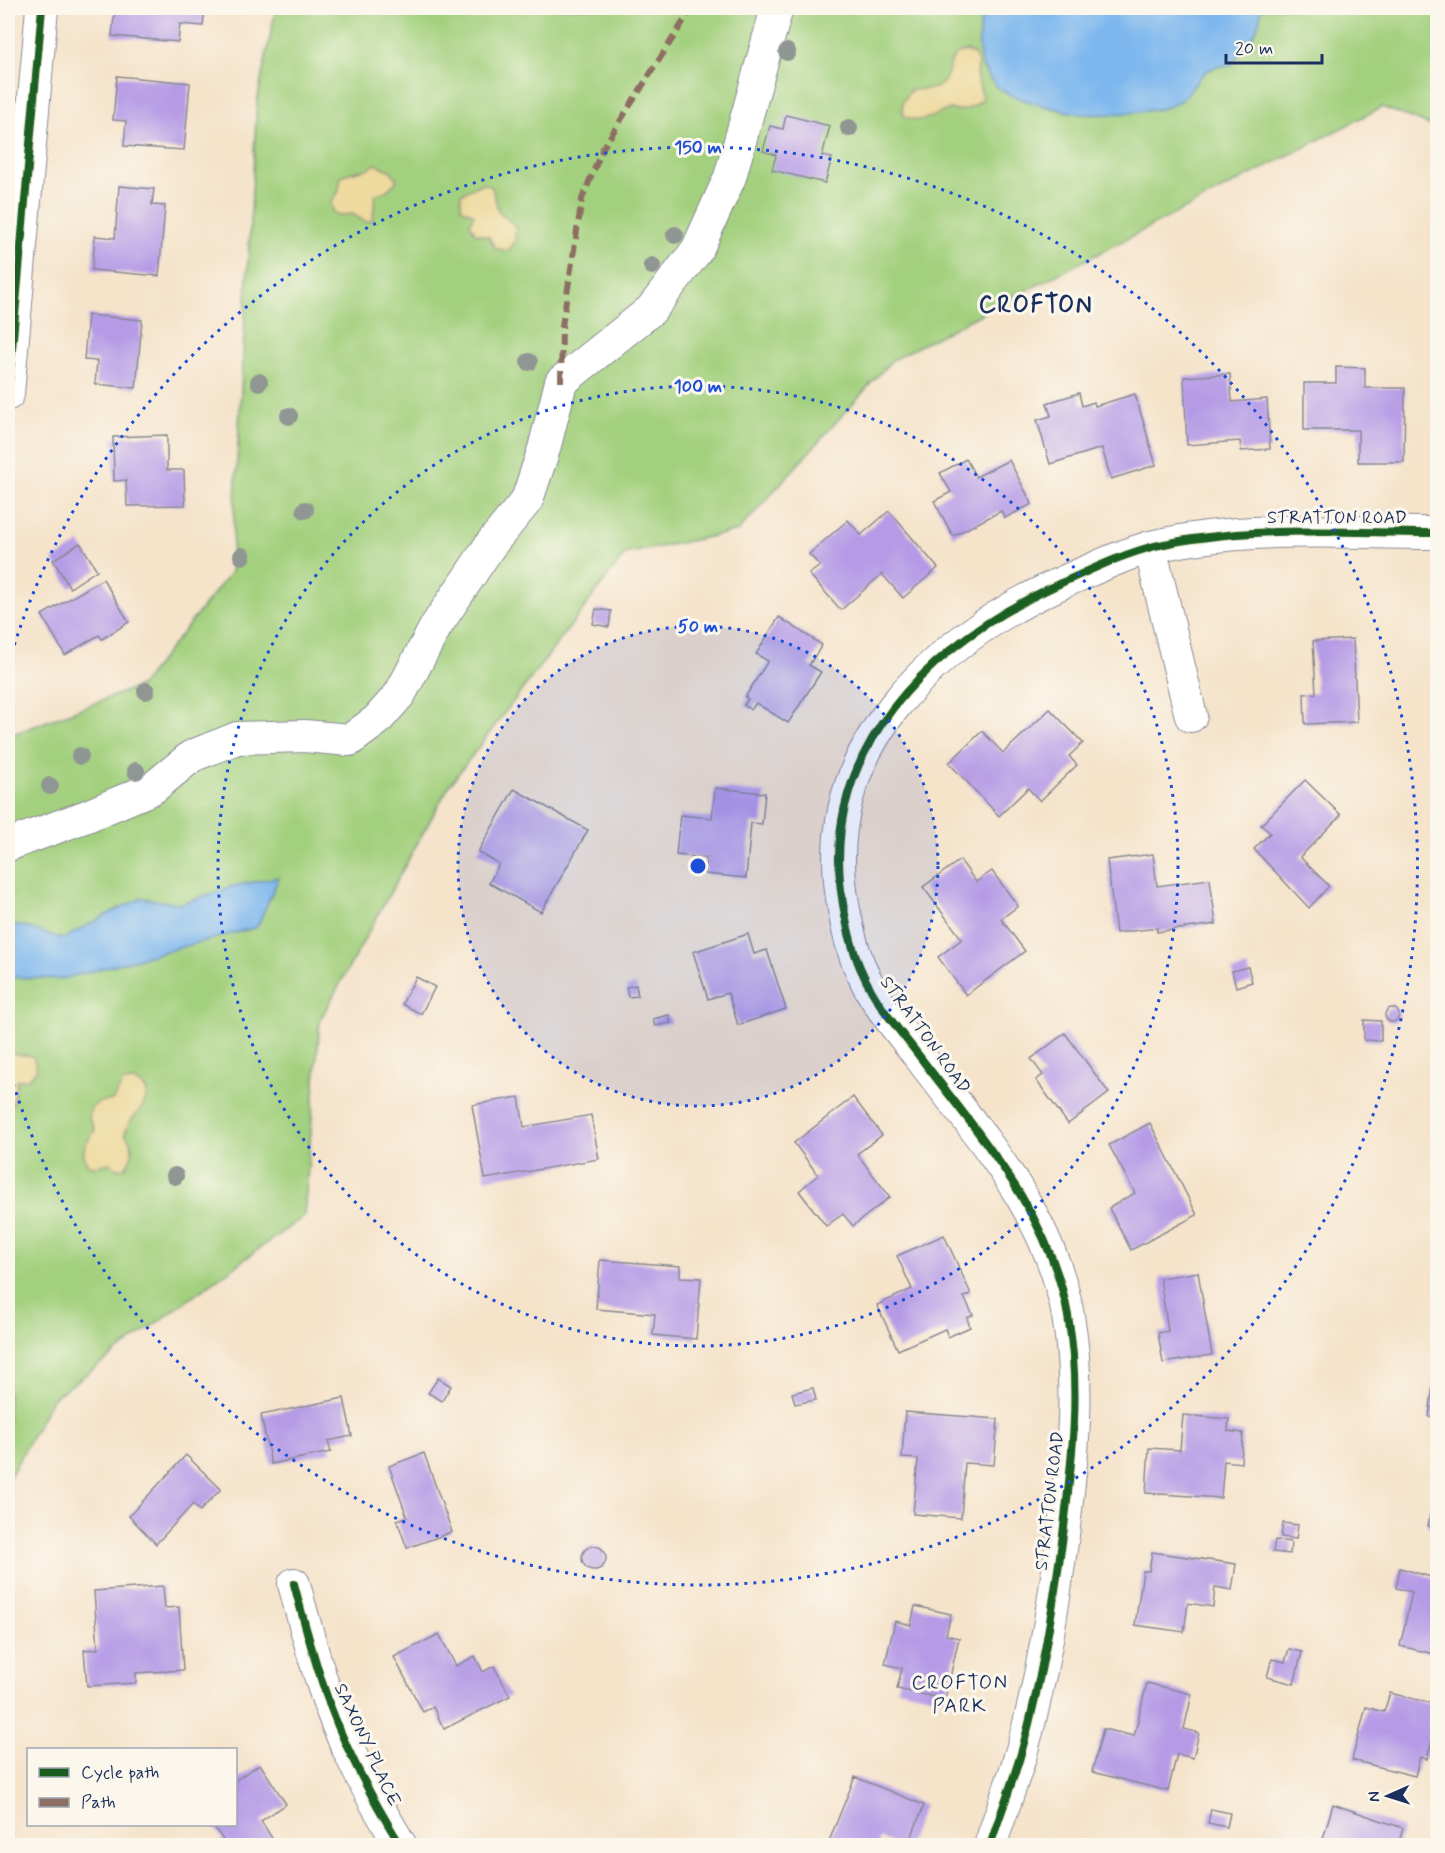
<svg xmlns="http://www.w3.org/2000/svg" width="1445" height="1853" font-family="Mynerve,sans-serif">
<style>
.green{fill:#a3d07e;stroke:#5f806e;stroke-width:1.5}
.sand{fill:#eeda9e;stroke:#84847e;stroke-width:1.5}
.water{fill:#7db7ee;stroke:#4c73a6;stroke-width:1.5}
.building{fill:#b59be6}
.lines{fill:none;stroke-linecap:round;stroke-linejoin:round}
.minor-casing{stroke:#888994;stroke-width:34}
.minor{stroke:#fff;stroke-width:32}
.quiet{stroke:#8d6e63;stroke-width:6;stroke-dasharray:12 6;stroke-linecap:butt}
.cycleway-casing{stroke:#fbf7ec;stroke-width:11}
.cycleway{stroke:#1b5e20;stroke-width:8}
.tree{fill:#909693}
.ring{fill:none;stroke:#1d4ed8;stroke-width:3;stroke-dasharray:3 6}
.labels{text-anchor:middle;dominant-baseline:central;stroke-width:6;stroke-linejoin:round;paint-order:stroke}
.street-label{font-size:18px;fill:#1b2f5e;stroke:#fbf7ec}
.neighbourhood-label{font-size:20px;letter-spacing:1.5px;fill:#1b2f5e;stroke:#fbf7ec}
.district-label{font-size:24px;font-weight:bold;letter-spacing:1.5px;fill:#1b2f5e;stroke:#fbf7ec}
.centre{fill:#1d4ed8;stroke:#fbf7ec;stroke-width:3}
.ring-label{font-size:18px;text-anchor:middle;font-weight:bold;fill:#1d4ed8;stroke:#fbf7ec;stroke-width:6;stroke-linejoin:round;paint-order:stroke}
</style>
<rect width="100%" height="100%" fill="#fbf7ec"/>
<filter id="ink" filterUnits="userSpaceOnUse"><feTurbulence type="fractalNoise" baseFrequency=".0167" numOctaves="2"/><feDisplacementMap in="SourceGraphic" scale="12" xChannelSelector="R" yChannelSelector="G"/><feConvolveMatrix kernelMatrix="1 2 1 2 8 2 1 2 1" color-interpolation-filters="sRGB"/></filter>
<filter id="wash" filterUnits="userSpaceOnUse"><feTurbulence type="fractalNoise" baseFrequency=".008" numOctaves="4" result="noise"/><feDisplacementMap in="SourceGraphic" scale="24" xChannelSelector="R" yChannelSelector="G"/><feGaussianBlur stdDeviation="1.35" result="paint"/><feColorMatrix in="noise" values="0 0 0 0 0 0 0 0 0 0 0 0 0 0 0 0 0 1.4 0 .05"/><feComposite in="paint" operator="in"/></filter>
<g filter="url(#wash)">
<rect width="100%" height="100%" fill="#f5e3ca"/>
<polygon class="green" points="276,8 1437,8 1437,128 1382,107 892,360 738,531 625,554 449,786 320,1020 304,1216 52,1399 8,1480 8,736 140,686 231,572 257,101"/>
<g class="sand">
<path d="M967,51L975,55L978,63L976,74L983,99C972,107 965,113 951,109C933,114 922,126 904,116C900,104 903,99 911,90C919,89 928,90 935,88C956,80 941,55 967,51Z"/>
<path d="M376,164L390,170L396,177V182L386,191L375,195L373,220L366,222L352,214L339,216L334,213L331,202L338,193L341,177C352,169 365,173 376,164Z"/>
<polygon points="483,183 492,187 498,210 516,227 515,241 508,251 495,248 489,237 475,233 470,224 474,214 461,208 461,194"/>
<polygon points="8,1050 13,1054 33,1056 37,1070 28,1079 17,1080 13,1103 8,1106"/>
<path d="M133,1081L141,1084L147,1091C145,1115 129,1113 125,1134C135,1146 134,1156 125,1168H116L110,1163L96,1166L88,1165C78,1149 87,1142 95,1130L89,1118L91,1108L99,1102L113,1100L123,1082Z"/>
</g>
<g class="water">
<path d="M988,8H1261C1261,32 1245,47 1231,65C1190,66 1201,93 1170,106C1156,112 1091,117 1075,113C1056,109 1017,100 1001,90C995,86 984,71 982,65C977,48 977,22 988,8Z"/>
<polygon points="279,877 257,927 62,979 8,977 8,925 23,926 63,939 110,913 142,898 181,904 233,886"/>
</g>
<g id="blocks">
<g class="building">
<polygon points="115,8 205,8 203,26 180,24 178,42 112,36"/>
<polygon points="117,76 190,83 184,150 124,146 126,121 113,120"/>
<polygon points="786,115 830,126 822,156 832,158 825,183 772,170 776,155 763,151 770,126 783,129"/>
<polygon points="119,186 154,189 152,205 165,206 159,276 92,270 95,236 115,238"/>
<polygon points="88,315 142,320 136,388 95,384 97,361 84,360"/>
<polygon points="1336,367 1365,368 1365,388 1405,388 1404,462 1358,462 1358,430 1304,430 1304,383 1336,383"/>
<polygon points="1230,374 1232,402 1267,399 1270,449 1241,451 1240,441 1187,445 1184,377"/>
<polygon points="1079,393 1082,406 1094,402 1095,406 1135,394 1156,465 1111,479 1102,448 1050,464 1037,420 1051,416 1047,403"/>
<polygon points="167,435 167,470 184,470 185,505 127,506 126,480 114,481 113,437"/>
<polygon points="966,459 976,477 1009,460 1032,504 1005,518 1001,511 953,536 934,501 951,492 940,473"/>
<polygon points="889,511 938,568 903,598 882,574 841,610 809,574 820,566 809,554 848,520 861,535"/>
<polygon points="80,543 97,570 70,588 53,560"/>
<polygon points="103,579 129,622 102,639 99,635 65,655 42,615"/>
<polygon points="596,609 611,611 609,627 593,624"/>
<polygon points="779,617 822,645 809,665 821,672 788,723 756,703 751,710 744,705 748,699 745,697 768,661 756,654"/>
<polygon points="1353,639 1357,722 1305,724 1304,694 1316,693 1313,641"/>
<polygon points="1050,709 1083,743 1069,756 1077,765 1040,801 1028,788 999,816 949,763 982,731 1003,753"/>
<polygon points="1305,780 1341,815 1300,857 1329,886 1309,908 1254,849 1270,833 1261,825"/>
<polygon points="715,788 765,793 762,824 751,823 746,878 705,874 706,858 676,855 680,815 712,818"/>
<polygon points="514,789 588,830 541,912 489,883 499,864 478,852"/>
<polygon points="1153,854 1157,886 1210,879 1216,924 1157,932 1157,928 1116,933 1107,860"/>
<polygon points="960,860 976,882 992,871 1018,906 1001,919 1025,951 966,995 938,957 962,939 923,887"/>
<polygon points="748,934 754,954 767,950 786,1009 738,1025 728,993 708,999 693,952"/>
<polygon points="1248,967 1252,982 1236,987 1232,971"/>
<polygon points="416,977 435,987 421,1014 402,1004"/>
<polygon points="636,985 638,996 628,997 626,987"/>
<circle cx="1392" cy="1015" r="7"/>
<polygon points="669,1015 671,1023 655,1026 653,1019"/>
<polygon points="1364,1020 1381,1021 1381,1041 1364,1040"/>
<polygon points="1065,1033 1109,1093 1068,1124 1036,1080 1043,1075 1031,1059"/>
<polygon points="519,1097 524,1127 591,1115 599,1159 485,1179 472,1105"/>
<polygon points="853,1097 882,1135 857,1154 890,1197 853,1226 843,1214 826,1226 799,1191 818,1175 794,1143"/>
<polygon points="1150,1123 1197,1215 1131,1250 1109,1208 1135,1193 1109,1145"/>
<polygon points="944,1235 971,1294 964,1297 973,1315 967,1318 970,1327 948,1337 945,1329 898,1350 877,1305 912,1289 897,1256"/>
<polygon points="600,1260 680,1266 680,1277 701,1278 696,1339 653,1335 655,1314 596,1309"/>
<polygon points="1198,1272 1212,1355 1163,1363 1158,1333 1168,1331 1160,1278"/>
<polygon points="1434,1377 1438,1378 1438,1418 1429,1417"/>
<polygon points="438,1378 451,1386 442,1401 428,1393"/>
<polygon points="813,1388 816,1400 795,1404 792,1393"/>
<polygon points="344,1398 352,1436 328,1441 331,1452 271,1464 261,1415"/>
<polygon points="905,1412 998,1419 994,1465 965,1463 961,1518 913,1514 918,1459 902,1458"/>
<polygon points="1183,1415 1229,1419 1228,1431 1243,1433 1241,1463 1224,1461 1221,1498 1146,1493 1149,1448 1180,1450"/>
<polygon points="424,1453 452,1532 407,1548 397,1520 407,1517 389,1466"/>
<polygon points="186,1455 221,1489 200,1511 193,1504 156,1544 129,1516"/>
<polygon points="1436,1481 1438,1481 1438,1528 1428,1526"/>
<polygon points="1283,1523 1298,1525 1296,1539 1281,1537"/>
<polygon points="1275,1540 1291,1542 1290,1554 1273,1552"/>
<circle cx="594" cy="1558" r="12"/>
<polygon points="1152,1552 1236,1564 1232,1590 1215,1587 1213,1607 1188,1603 1184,1632 1135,1625 1143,1571 1149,1571"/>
<polygon points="1400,1568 1438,1579 1438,1655 1400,1646 1412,1592 1396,1588"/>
<polygon points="163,1586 165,1608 179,1607 183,1670 136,1673 136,1683 87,1686 84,1650 98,1649 94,1591"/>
<polygon points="915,1606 951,1614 946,1635 959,1638 945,1699 897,1689 902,1668 885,1664 895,1621 911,1625"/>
<polygon points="439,1634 456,1666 475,1656 483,1672 494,1666 510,1696 444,1729 433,1707 423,1712 394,1657"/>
<polygon points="1289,1649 1302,1652 1294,1684 1267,1677 1272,1659 1285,1662"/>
<polygon points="1147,1683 1192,1694 1184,1729 1199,1733 1193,1758 1177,1754 1168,1791 1092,1772 1103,1729 1134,1736"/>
<polygon points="1390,1693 1438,1705 1438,1719 1428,1755 1427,1759 1420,1757 1415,1776 1352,1760 1366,1707 1384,1712"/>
<polygon points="260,1764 286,1804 261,1821 277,1846 222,1846 219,1842 223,1840 212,1824 236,1824 236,1780"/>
<polygon points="855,1777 924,1805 908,1846 900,1846 880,1838 877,1846 827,1846"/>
<polygon points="1333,1804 1403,1828 1398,1846 1321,1846"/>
<polygon points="1211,1809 1230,1813 1227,1827 1208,1823"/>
<polygon points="562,1838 572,1846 555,1846"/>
</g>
</g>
</g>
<g filter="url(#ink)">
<use href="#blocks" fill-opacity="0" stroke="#888994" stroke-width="1.5"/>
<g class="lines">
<defs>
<g id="minor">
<polyline points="8,394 42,8"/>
<polyline points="1150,547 1191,716"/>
<polyline points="8,845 87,816 153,788 192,756 237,738 304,736 350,740 377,720 400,694 436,626 491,544 527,500 544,449 561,382 651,310 697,250 730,177 777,8"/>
<path d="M294,1584C303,1618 312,1652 323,1685C341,1742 370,1795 401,1846"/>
<path d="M990,1846C1000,1814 1013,1782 1022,1750C1042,1679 1053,1607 1063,1535C1072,1461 1081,1390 1068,1316C1051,1215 980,1136 920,1057C900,1031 876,1004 863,974C852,952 847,927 843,904C816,749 932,642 1061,583C1091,570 1123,554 1155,546C1246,525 1344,533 1438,533"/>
</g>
</defs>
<use href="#minor" class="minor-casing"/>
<use href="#minor" class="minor"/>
<polyline class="quiet" points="561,382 562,326 582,199 603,148 692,8"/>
<defs>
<g id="cycleway">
<polyline points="8,394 42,8"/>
<path d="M294,1584C303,1618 312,1652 323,1685C341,1742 370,1795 401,1846"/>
<path d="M990,1846C1000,1814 1013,1782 1022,1750C1042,1679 1053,1607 1063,1535C1072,1461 1081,1390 1068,1316C1051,1215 980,1136 920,1057C900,1031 876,1004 863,974C852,952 847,927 843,904C816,749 932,642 1061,583C1091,570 1123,554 1155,546C1246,525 1344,533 1438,533"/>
</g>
</defs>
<use href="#cycleway" class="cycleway-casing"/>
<use href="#cycleway" class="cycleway"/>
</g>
<g class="tree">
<circle cx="787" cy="52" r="9"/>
<circle cx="849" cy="128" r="9"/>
<circle cx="675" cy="235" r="9"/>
<circle cx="652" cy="266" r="9"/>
<circle cx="529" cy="362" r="9"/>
<circle cx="259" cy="382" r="9"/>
<circle cx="289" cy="416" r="9"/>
<circle cx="305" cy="510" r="9"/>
<circle cx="242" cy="556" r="9"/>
<circle cx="146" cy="691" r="9"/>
<circle cx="80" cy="756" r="9"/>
<circle cx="136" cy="771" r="9"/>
<circle cx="50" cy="786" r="9"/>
<circle cx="175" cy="1176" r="9"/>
</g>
</g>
<circle cx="698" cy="866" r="240" fill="#1d4ed8" fill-opacity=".12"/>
<g class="ring">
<circle cx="698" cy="866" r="240"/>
<circle cx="698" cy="866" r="480"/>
<path d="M9 662A719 719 0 1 1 9 1070"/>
</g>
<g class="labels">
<g class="street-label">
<text x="1337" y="518">STRATTON ROAD</text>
<text transform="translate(925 1035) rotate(54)">STRATTON ROAD</text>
<text transform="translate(1050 1501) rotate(-83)">STRATTON ROAD</text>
<text transform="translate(367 1745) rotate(65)">SAXONY PLACE</text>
</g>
<g class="neighbourhood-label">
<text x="960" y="1683">CROFTON<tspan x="960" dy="23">PARK</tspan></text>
</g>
<g class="district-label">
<text x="1036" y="305">CROFTON</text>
</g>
</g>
<circle cx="698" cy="866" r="9" class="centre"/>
<g class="ring-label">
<text x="698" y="153">150 m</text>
<text x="698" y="392">100 m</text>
<text x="698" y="632">50 m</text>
</g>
<rect width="1445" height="1853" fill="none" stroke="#fbf7ec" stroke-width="30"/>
<rect x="27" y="1748" width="210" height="78" fill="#fbf7ec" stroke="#a1a7b3" stroke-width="1.5"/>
<rect x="39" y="1768" width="30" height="9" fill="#1b5e20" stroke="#a1a7b3" stroke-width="1.5"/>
<text x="81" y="1778" font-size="18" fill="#1b2f5e">Cycle path</text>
<rect x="39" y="1798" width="30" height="9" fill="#8d6e63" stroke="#a1a7b3" stroke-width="1.5"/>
<text x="81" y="1808" font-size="18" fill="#1b2f5e">Path</text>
<g transform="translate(1388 1796) rotate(267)" stroke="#fbf7ec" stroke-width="4.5" paint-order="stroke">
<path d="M0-4.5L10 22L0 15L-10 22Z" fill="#1b2f5e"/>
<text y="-9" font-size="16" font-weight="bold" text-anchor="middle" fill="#1b2f5e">N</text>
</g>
<path d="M1226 54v9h96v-9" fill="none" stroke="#1b2f5e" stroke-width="3"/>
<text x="1235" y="54" font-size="18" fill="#1b2f5e" stroke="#fbf7ec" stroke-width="4.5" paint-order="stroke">20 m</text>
</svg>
